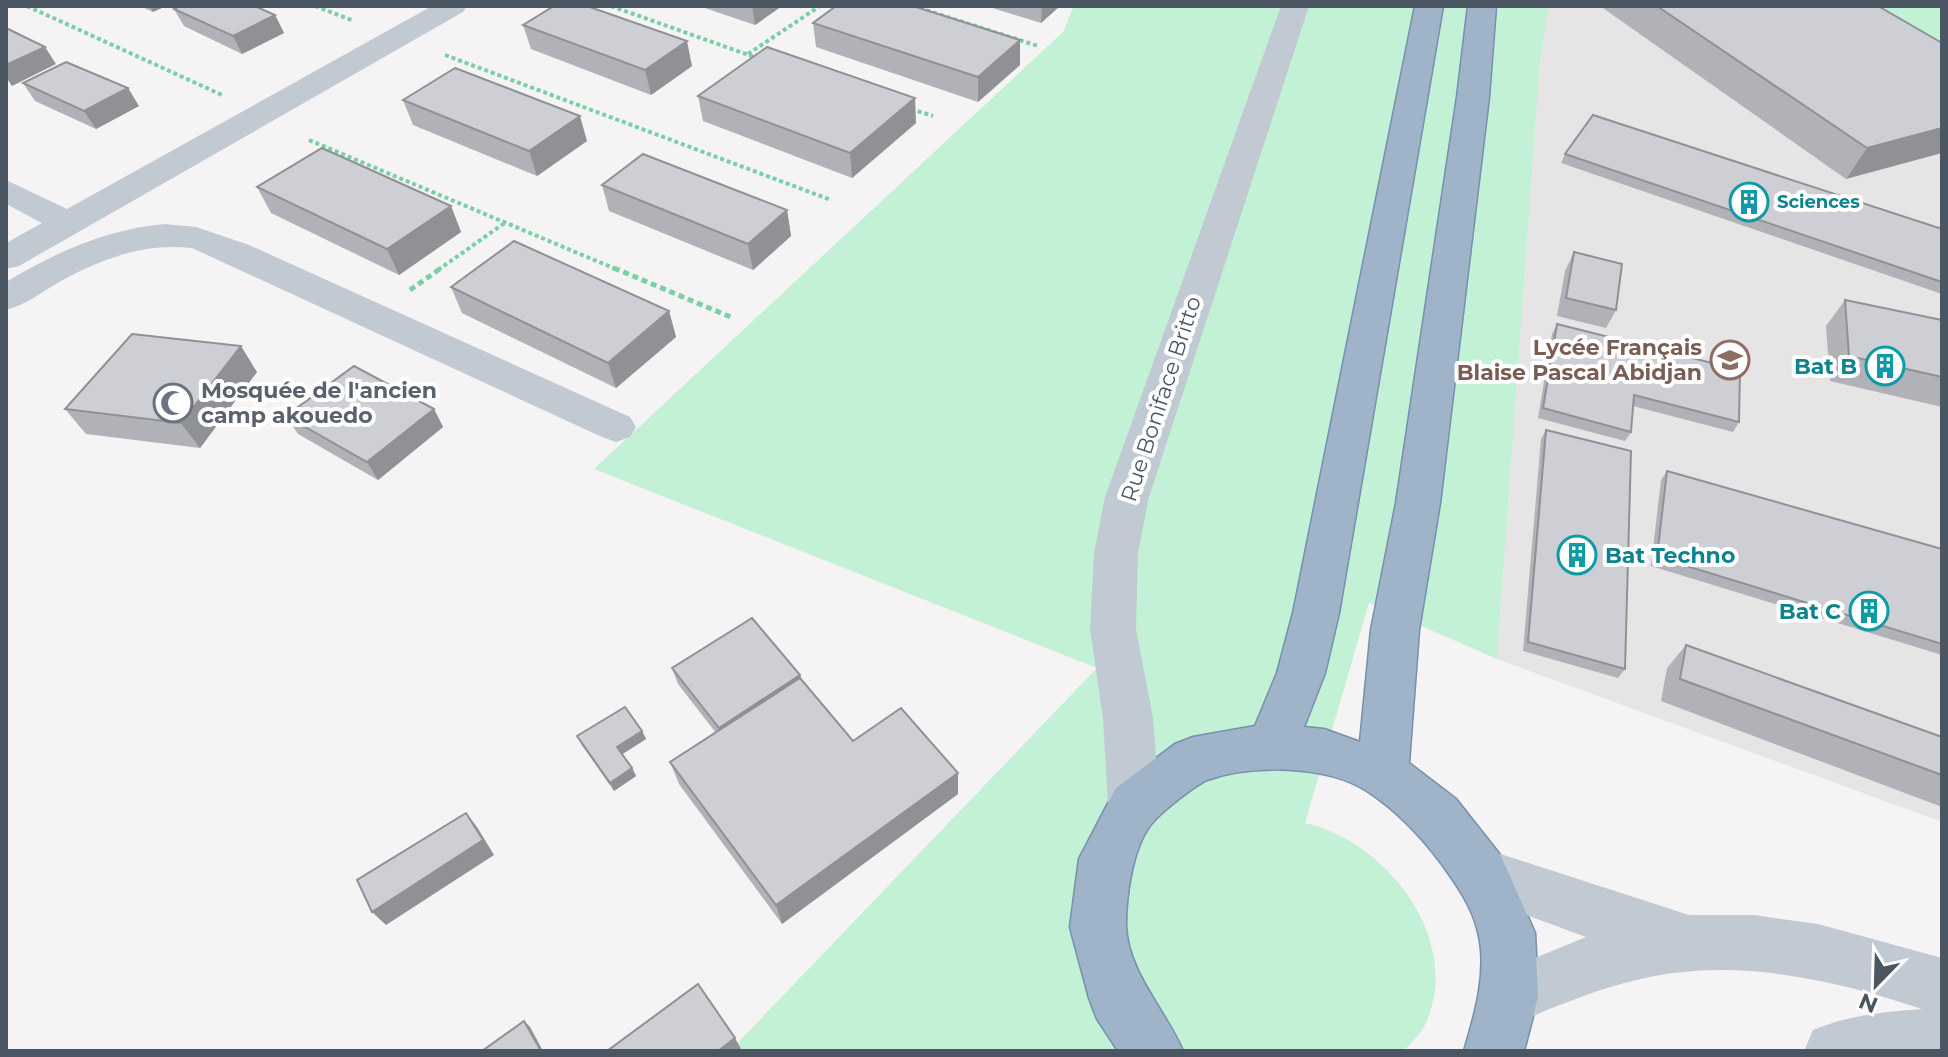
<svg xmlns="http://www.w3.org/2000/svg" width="1948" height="1057" font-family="Montserrat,sans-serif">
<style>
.education{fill:#e6e4e5}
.green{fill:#c3f1d5}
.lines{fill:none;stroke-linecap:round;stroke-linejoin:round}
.trunk-casing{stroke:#7690ad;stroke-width:3}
.path-far1{stroke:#7ad0a6;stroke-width:4;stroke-dasharray:4 3;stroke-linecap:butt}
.path{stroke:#7ad0a6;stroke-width:5;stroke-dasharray:6 4;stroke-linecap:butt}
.minor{fill:#c1cad2;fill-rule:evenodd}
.trunk{fill:#9fb4c9;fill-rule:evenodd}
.wall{fill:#b0b2b7}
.shaded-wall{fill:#909195}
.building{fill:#cdcfd5;stroke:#909195;stroke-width:2}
.labels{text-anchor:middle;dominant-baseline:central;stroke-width:8;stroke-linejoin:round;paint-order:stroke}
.far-culture-label{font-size:18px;font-weight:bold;fill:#0d838f;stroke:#fff;text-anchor:start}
.education-label{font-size:22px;font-weight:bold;fill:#785e54;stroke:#fff;text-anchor:end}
.culture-label{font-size:22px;font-weight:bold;fill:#0d838f;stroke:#fff;text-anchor:end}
.worship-label{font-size:22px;font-weight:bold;fill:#5b616d;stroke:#fff;text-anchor:start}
.street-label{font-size:22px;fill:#4a5661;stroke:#fff}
</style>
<rect width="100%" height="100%" fill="#f5f3f3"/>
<polygon class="education" points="1549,6 1942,6 1942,822 1497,659 1540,62"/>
<g class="green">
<path d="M1074,6H1549L1540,62L1497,659L1369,603L1305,823C1387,841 1466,942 1424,1027C1419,1035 1410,1044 1404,1051H730L1097,668L594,469L1063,32Z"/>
<polygon points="1840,6 1942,6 1942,68"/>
</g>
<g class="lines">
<defs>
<path id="trunk" d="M1415,6H1443L1339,613L1325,673L1304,727L1324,729L1360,742L1371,630L1396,503L1457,97L1468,6H1496L1489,97L1440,503L1419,630L1409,763L1456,799L1501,856L1535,933L1538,997L1524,1051H1464C1475,1014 1488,970 1478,932C1472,906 1456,884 1441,863C1420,835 1396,810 1367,791C1327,765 1251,764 1207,780C1195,785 1163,811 1154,821C1133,843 1126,895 1126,925C1127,971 1166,1011 1183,1051H1118L1097,1019L1089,998L1070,927L1079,859L1116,788L1175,744L1193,737L1255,726L1277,673L1293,613Z"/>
</defs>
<use href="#trunk" class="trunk-casing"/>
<g class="path-far1">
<polyline points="27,6 222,95"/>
<polyline points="315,6 354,21"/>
<polyline points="611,6 757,58"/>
<polyline points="913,6 1038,46"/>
<polyline points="748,54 820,6"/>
<polyline points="445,55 831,200"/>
<polyline points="911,109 933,116"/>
<polyline points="309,140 618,270"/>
<polyline points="438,270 506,222"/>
</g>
<g class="path">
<polyline points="614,268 733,318"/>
<polyline points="410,290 441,268"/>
</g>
<g class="minor">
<polygon points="432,6 467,6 463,12 19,266 6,269 6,243 42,223 6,204 6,180 67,209"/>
<polygon points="1281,6 1309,6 1149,497 1138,553 1136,629 1153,718 1160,805 1152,822 1134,829 1116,822 1108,805 1103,718 1090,629 1094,553 1105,497"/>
<path d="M165,224L196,227L249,245L630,417L636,427L630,437L616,442L602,437L192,248C144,243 103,258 61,281C43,291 26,305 6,310V282C56,252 107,229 165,224Z"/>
<path d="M1482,848L1689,915H1754L1818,924L1942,958V1051H1804L1813,1030C1849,1015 1883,1012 1922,1009C1833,979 1733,957 1641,979C1595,989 1552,1008 1509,1026L1489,1017L1480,997L1489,977L1586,937L1463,892L1455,874L1463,856Z"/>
</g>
<use href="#trunk" class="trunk"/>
</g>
<g class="wall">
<polygon points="140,6 166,6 153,12"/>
<polygon points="699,6 782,6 755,25"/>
<polygon points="986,6 1060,6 1041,23"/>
<polygon points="1600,6 1878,6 1942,43 1846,179"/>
<polygon points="174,9 275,15 284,33 242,54 184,26"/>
<polygon points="813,23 1020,65 978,102 816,47"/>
<polygon points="523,25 692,66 651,95 531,49"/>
<polygon points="23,83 139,106 96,129 35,101"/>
<polygon points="698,96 916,123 852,178 703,121"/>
<polygon points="403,100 587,141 537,176 413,125"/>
<polygon points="1565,154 1942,229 1942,294 1561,163"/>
<polygon points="602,185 787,210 791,236 753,270 609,211"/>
<polygon points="257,187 451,206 461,232 399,275 271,213"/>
<polygon points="1574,252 1616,310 1606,328 1557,316 1565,271"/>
<polygon points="451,287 669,311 676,337 616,388 462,313"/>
<polygon points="1845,300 1942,320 1942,407 1830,381 1826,326"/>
<polygon points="1557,324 1739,422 1733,432 1633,406 1631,432 1625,441 1538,418 1552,334"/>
<polygon points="257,372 200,448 86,434 65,409"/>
<polygon points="434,409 443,427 378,480 298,434 286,416"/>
<polygon points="1546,430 1625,669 1618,678 1523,651 1541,439"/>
<polygon points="1667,471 1942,549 1942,655 1651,566 1661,480"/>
<polygon points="1686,645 1942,737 1942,807 1661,701 1667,668"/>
<polygon points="672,668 800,675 801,679 853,741 958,773 958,794 782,924 679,784 670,762 716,733 678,684"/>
<polygon points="642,731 646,739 622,754 632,768 636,776 614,791 581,744 577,736"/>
</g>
<g class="shaded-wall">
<polygon points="150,6 166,6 153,12"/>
<polygon points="752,6 782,6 755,25"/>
<polygon points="1042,6 1060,6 1041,23"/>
<polygon points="275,15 284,33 242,54 233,36"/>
<polygon points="1020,40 1020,65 978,102 978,77"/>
<polygon points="687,41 692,66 651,95 645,70"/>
<polygon points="45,47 56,64 12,86 6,77 6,65"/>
<polygon points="128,88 139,106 96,129 84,111"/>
<polygon points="915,98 916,123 852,178 850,153"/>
<polygon points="580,116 587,141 537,176 529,151"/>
<polygon points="1942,128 1942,153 1846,179 1867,148"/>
<polygon points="451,206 461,232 399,275 387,249"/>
<polygon points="787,210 791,236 753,270 748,244"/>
<polygon points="669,311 676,337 616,388 608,363"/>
<polygon points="241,346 257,372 200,448 181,423"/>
<polygon points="434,409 443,427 378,480 367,462"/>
<polygon points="800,675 804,691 724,744 719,728"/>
<polygon points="642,731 646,739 621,755 617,747"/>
<polygon points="632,768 636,776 614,791 610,783"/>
<polygon points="958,773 958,794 782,924 776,905"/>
<polygon points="466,813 477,827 494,855 386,925 372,912"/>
<polygon points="524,1021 530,1027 543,1051 541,1051"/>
<polygon points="735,1038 741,1049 738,1051 718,1051"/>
</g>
<g class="building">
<polygon points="180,6 255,6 275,15 233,36 174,9"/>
<polygon points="554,6 587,6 687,41 645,70 523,25"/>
<polygon points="836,6 913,6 1020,40 978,77 813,23"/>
<polygon points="1657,6 1878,6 1942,43 1942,128 1867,148"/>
<polygon points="6,28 45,47 6,65"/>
<polygon points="767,47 915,98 850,153 698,96"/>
<polygon points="66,62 128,88 84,111 23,83"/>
<polygon points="455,68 580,116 529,151 403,100"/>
<polygon points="1593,115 1942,229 1942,282 1565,154"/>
<polygon points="322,148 451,206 387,249 257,187"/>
<polygon points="643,154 787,210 748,244 602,185"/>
<polygon points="514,241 669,311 608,363 451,287"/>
<polygon points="1574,252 1622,264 1616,310 1566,298"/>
<polygon points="1845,300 1942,320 1942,377 1849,356"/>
<polygon points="1557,324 1740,370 1739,422 1634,395 1631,432 1543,408"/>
<polygon points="132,334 241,346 181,423 65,409"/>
<polygon points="354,366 434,409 367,462 286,416"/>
<polygon points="1546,430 1631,451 1625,669 1528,642"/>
<polygon points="1667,471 1942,549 1942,644 1657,557"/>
<polygon points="752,618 800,675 719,728 672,668"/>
<polygon points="1686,645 1942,737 1942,775 1680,679"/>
<polygon points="800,678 853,741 901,708 958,773 776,905 670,762"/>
<polygon points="625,707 642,731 617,747 632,768 610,783 577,736"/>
<polygon points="466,813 483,840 372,912 357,880"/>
<polygon points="698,984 735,1038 718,1051 607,1051"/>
<polygon points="524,1021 541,1051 482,1051"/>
</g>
<defs>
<symbol id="building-ring" viewBox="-11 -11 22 22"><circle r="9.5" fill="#fff" stroke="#0f9aa8" stroke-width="1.5"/><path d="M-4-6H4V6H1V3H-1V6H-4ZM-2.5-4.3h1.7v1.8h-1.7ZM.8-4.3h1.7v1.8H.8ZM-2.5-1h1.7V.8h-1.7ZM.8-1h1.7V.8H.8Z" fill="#0f9aa8"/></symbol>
<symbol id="school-ring" viewBox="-11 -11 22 22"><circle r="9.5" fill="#fff" stroke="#8d6e63" stroke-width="1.5"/><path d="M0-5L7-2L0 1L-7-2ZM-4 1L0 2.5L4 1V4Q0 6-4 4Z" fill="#8d6e63"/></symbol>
<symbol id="mosque-ring" viewBox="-11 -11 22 22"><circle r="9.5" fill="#fff" stroke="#6b7280" stroke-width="1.5"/><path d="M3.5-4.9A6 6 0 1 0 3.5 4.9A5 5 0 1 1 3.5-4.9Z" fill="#6b7280"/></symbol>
</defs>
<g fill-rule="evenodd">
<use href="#building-ring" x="1727" y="180" width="44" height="44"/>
<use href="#school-ring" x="1708" y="338" width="44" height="44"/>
<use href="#building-ring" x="1863" y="344" width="44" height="44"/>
<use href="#mosque-ring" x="151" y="381" width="44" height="44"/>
<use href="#building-ring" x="1555" y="533" width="44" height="44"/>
<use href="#building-ring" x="1847" y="589" width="44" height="44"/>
</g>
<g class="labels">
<g class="far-culture-label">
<text x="1777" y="202">Sciences</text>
</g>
<g class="education-label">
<text x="1702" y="347">Lycée Français<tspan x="1702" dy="25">Blaise Pascal Abidjan</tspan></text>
</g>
<g class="culture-label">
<text x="1857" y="366">Bat B</text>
<text x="1605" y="555" text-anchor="start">Bat Techno</text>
<text x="1841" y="611">Bat C</text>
</g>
<g class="worship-label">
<text x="201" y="390">Mosquée de l'ancien<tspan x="201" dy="25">camp akouedo</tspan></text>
</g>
<g class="street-label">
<text transform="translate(1161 399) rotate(-72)">Rue Boniface Britto</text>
</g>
</g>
<rect width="1948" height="1057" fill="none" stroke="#4a5661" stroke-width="16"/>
<g transform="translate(1876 985) rotate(203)" stroke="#ffffff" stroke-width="6" paint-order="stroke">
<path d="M0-6L14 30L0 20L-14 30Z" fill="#4a5661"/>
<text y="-12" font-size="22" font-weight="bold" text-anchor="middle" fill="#4a5661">N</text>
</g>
</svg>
